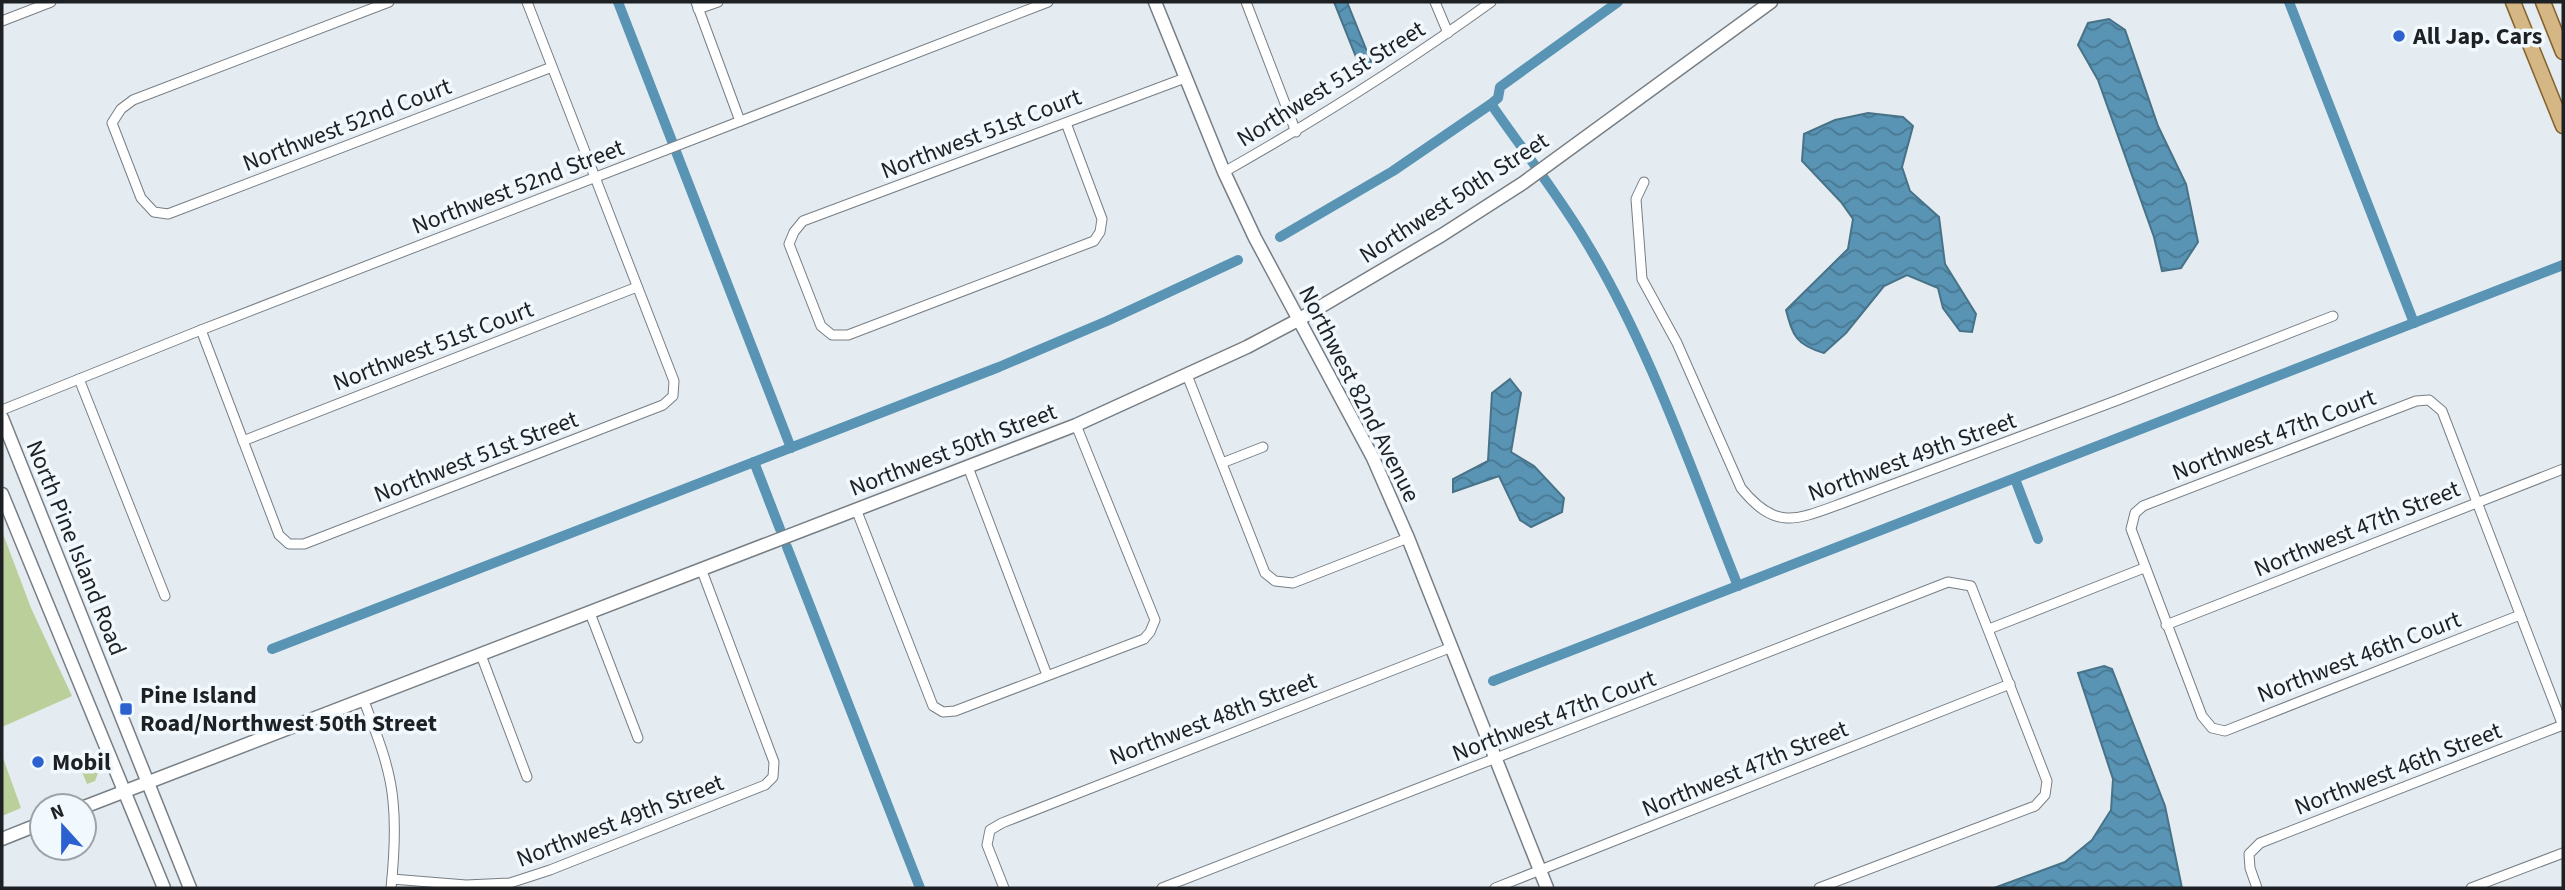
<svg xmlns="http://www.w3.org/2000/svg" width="2565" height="890" font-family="'Source Sans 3',sans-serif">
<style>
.green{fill:#bbcf9a}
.water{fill:url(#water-waves);stroke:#477288;stroke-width:2}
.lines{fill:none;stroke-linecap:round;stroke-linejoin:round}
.canal{stroke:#5994b4;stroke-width:10}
.minor-casing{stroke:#777e84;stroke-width:11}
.tertiary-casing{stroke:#777e84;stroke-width:15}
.secondary-casing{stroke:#777e84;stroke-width:15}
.primary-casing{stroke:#83622d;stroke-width:17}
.minor{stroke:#fff;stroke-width:9}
.tertiary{stroke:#fff;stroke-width:12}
.secondary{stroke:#fff;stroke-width:12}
.primary{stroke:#d5b685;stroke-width:14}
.poi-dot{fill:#2c61cf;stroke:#f2f9fe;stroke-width:2.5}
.labels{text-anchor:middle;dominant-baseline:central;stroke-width:7;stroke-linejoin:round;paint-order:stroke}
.poi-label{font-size:24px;font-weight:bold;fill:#1e2123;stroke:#f2f9fe;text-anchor:start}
.street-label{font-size:24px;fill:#1e2123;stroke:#f2f9fe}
</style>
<defs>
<pattern id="water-waves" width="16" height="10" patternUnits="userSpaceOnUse" patternTransform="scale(1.75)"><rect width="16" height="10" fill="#5994b4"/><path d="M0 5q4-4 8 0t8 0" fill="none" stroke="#497892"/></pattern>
</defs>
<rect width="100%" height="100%" fill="#e4ecf2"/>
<g class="green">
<polygon points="2,531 31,608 72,696 2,727"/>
<polygon points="2,755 21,808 2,816"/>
<polygon points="97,755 101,765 95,781 87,784 82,772 82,765 87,759"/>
</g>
<g class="water">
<polygon points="1334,2 1347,2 1372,64 1364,71 1360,67"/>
<polygon points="2109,19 2125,30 2158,126 2186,184 2198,242 2181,268 2162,271 2154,237 2098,80 2078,45 2088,23"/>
<path d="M1868,113L1903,117L1913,126L1902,167L1910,191L1939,217L1945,264L1976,314L1972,332L1960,331L1943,308L1938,288L1907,275L1884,286L1846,333L1824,353C1796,345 1793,336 1786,310L1848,249L1853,219L1841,202L1802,161L1804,134L1835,120Z"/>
<polygon points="1510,379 1521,393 1511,452 1534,466 1564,498 1562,512 1531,527 1520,520 1499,476 1453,492 1453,479 1488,461 1492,393"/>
<polygon points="2104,666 2112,669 2165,806 2182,888 1994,888 2065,862 2092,840 2111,810 2113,779 2078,673"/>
</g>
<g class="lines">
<g class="canal">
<polyline points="618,2 791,448"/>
<polyline points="2289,2 2414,323"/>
<path d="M1491,104C1522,149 1557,193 1585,240C1649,345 1692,472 1738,586"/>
<polyline points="1280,237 1393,171 1491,104 1498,98 1500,87 1618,2"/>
<polyline points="754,462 780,529"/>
<polyline points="2015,479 2038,539"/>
<polyline points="787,547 920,888"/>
<polyline points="272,649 999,367 1107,321 1238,260"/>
<polyline points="1493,681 2563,265"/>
</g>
<defs>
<g id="minor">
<polyline points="389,2 133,100 121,109 112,123 141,198 154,212 168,214 552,67"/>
<polyline points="696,2 740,121"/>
<polyline points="1246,2 1296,132"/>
<polyline points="1435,2 1448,33"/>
<polyline points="698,9 718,2"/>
<polyline points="2,21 51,2"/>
<polyline points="1066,123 1102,219 1100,232 1094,241 848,335 832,335 821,326 789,244 794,232 803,221 1185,78"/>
<path d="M1224,172C1316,120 1405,64 1491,2"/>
<path d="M1644,182L1636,199L1642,279L1677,343L1741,488C1776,531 1796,520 1843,503L2118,400L2333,316"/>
<polyline points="201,330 279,535 289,544 304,544 663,405 673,396 674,381 527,2"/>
<polyline points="1187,375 1265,573 1275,581 1293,583 1408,538"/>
<polyline points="79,379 165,596"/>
<polyline points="2,410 201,330 1048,2"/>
<polyline points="243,441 637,287"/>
<polyline points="1222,463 1263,447"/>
<polyline points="968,467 1047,675"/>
<polyline points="856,509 933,706 943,712 955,711 1144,639 1150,632 1155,620 1076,425"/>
<polyline points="590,613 638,738"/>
<polyline points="2520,615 2225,731 2212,728 2202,716 2131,529 2135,513 2143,506 2416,401 2429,400 2442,411 2563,726"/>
<polyline points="2166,625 2563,469"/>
<polyline points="1989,629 2144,568"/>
<polyline points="481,655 527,777"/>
<path d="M364,701C376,733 390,766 393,801C396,830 394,859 391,888"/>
<polyline points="392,879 466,885 510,883 550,870 765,785 773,777 774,762 702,571"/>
<polyline points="1004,888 987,845 990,830 1002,823 1452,647"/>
<polyline points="1162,888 1948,582 1971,586 2047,781 2045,795 2035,806 1819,888"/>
<polyline points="1495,888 2010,684"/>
<polyline points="2257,888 2250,868 2249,854 2260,843 2563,725"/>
<polyline points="2471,888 2563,853"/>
</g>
<g id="tertiary">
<polyline points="1155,2 1224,172 1255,238 1373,458 1408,538 1547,888"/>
<polyline points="84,807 1076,425 1247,347 1298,320 1442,235 1523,183 1771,2"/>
<polyline points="2,839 42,823"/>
</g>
<g id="secondary">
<polyline points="2,418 190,888"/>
<polyline points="2,494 164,888"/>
</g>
<g id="primary">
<polyline points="2513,2 2563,126"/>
<polyline points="2543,2 2563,52"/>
</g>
</defs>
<use href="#minor" class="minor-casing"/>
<use href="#tertiary" class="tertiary-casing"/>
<use href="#secondary" class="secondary-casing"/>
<use href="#primary" class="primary-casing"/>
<use href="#minor" class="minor"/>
<use href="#tertiary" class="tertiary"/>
<use href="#secondary" class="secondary"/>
<use href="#primary" class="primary"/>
</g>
<g class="poi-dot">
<circle cx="2399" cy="36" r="7"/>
<rect x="119" y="702" width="14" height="14" rx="3.5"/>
<circle cx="38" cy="762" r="7"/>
</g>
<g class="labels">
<g class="poi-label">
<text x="2413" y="36">All Jap. Cars</text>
<text x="140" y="695">Pine Island<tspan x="140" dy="28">Road/Northwest 50th Street</tspan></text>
<text x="52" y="762">Mobil</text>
</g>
<g class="street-label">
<text transform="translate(1331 84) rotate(-32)">Northwest 51st Street</text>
<text transform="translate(347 125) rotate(-21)">Northwest 52nd Court</text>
<text transform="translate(981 134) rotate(-21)">Northwest 51st Court</text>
<text transform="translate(518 187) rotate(-21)">Northwest 52nd Street</text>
<text transform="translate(1454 198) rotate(-33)">Northwest 50th Street</text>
<text transform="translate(433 346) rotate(-21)">Northwest 51st Court</text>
<text transform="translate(1359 394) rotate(63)">Northwest 82nd Avenue</text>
<text transform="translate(2274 435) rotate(-21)">Northwest 47th Court</text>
<text transform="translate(953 450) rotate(-21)">Northwest 50th Street</text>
<text transform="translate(476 457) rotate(-21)">Northwest 51st Street</text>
<text transform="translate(1912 457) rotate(-20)">Northwest 49th Street</text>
<text transform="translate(2357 529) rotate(-22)">Northwest 47th Street</text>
<text transform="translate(76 548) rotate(68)">North Pine Island Road</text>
<text transform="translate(2359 657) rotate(-21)">Northwest 46th Court</text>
<text transform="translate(1554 716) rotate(-21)">Northwest 47th Court</text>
<text transform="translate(1213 719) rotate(-21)">Northwest 48th Street</text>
<text transform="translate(1745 769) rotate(-22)">Northwest 47th Street</text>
<text transform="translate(2398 769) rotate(-21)">Northwest 46th Street</text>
<text transform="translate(620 821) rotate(-21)">Northwest 49th Street</text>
</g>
</g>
<rect width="2565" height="890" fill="none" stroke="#1e2123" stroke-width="7"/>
<g transform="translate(63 827) rotate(339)"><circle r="33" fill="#f2f9fe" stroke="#9da3a6" stroke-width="2"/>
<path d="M0-5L12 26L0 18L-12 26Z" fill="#2c61cf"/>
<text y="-10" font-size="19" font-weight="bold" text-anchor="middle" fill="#1e2123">N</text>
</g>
</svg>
